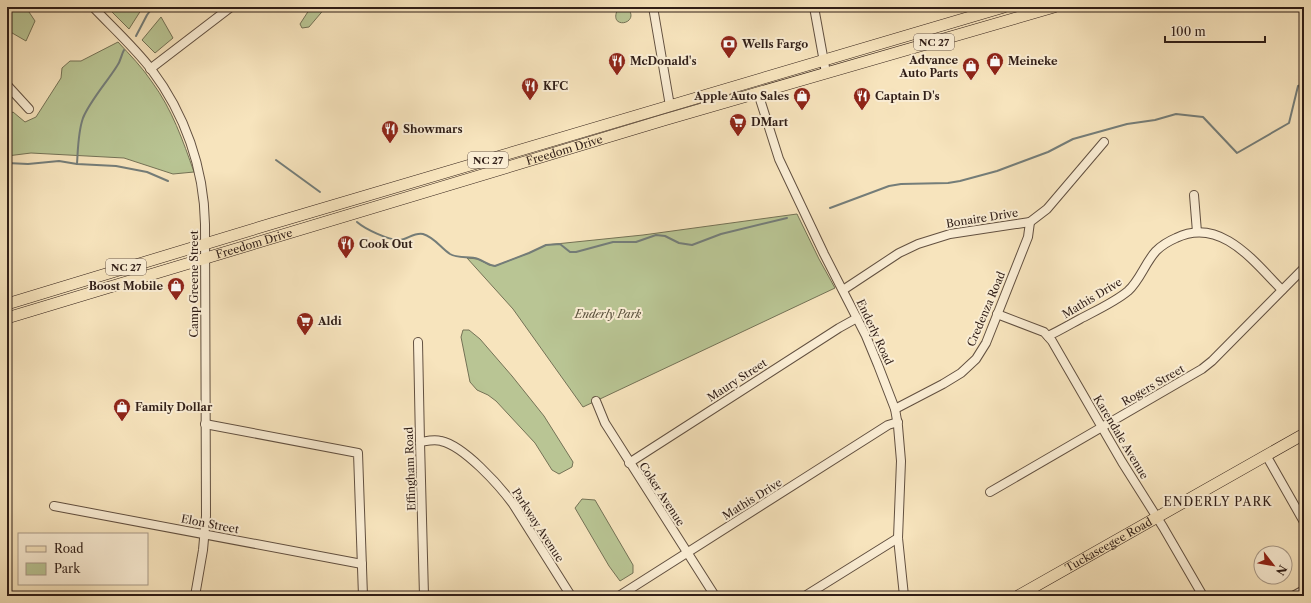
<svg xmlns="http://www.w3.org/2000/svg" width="1311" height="603" font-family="'Libre Caslon Text',serif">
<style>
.green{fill:#b9c594;stroke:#747256}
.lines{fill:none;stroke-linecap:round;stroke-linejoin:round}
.stream{stroke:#747d79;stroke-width:2}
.minor-casing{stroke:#625040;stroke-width:10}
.major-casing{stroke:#301e17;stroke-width:12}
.minor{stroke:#faedd4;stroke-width:8}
.major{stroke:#f7e4bd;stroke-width:11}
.labels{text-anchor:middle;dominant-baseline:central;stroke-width:4;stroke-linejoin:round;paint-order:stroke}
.shield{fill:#faedd4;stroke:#6d5c50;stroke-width:1}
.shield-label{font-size:10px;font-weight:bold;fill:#301e17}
.poi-label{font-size:11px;font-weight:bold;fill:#301e17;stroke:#faedd4;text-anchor:start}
.street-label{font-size:11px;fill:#301e17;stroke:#faedd4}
.park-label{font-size:11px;font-style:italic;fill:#59503c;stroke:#faedd4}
.neighbourhood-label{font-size:12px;letter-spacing:1px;fill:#301e17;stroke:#faedd4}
</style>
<rect width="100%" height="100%" fill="#f7e4bd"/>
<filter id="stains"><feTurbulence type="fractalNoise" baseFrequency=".005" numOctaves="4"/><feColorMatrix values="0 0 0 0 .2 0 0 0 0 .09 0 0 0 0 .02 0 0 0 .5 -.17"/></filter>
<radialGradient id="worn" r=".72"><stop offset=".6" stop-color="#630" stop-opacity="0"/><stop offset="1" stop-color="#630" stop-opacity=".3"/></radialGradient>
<g class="green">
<polygon points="7,7 29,7 27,9 35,21 26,41 7,30"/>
<polygon points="107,7 143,7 129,29"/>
<polygon points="311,7 326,7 309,27 302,28 300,24"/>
<path d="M627,7C642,24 609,30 617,11Z"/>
<polygon points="161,17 173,38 155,53 142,40"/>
<path d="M118,42C130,55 142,67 152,82C172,109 183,141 194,172L173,174L124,158L31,153L7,156V115L13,112L25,122L36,117L61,78L62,68L70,61H81Z"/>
<polygon points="797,214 819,259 835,288 583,407 513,309 467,258 478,259 489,265 495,266 529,253 546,245 643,235"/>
<polygon points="463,330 469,330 480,339 512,376 544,416 573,462 572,467 559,474 552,470 535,443 496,401 488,395 477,390 470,382 461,337"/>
<polygon points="582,499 595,500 633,565 633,573 620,581 609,566 575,508"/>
</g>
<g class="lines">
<g class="stream">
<polyline points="136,36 147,15 153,7"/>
<polyline points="276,160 320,192"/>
<polyline points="7,163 28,164 59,161 77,164 116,166 147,172 168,181"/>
<path d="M77,164C78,149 78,132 83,118C90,101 107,82 117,66C121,61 121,55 124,50"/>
<polyline points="830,208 889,186 901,184 948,183 960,181 997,171 1048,152 1073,139 1127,124 1155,120 1176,114 1203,117 1237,153 1289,123 1298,86 1304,84"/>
<path d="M357,222C365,229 388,240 399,240C407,240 414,232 423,234C434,237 441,248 450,254C458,259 469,256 478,259C484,261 488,265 495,266L529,253L546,245L560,244L570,252H576L613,242H636L656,235L665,236L679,243L692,245L721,234L787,218"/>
</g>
<defs>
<g id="minor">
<path d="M93,7C112,27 134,47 151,69C185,114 204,168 205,224L206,516L203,550L195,596"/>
<polyline points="653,7 670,106"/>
<polyline points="814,7 826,73"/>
<polyline points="150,69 231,7"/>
<polyline points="7,85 29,109"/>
<polyline points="758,93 779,159 824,254 866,336 878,365 895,409 898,426 901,461 898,538 904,596"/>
<polyline points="1194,195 1197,232"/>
<polyline points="843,290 899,253 918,244 950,234 1030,222 1047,209 1104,142"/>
<polyline points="997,314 1044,332 1052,341 1122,462 1163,527 1203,596"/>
<path d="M1048,336C1059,331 1069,325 1080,319C1095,311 1115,302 1128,291C1140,280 1145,263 1156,251C1162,245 1169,241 1176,238C1221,216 1255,263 1282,290"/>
<polyline points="418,342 420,442 424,596"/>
<polyline points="596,401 605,423 715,596"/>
<polyline points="895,409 943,384 961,373 976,359 986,343 1028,237 1030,222"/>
<polyline points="205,424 358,453 363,596"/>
<path d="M420,442C427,441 434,439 441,441C464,446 499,485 513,504L571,596"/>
<polyline points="1266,455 1304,522"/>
<polyline points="629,463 839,328 857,318"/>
<polyline points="990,492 1202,369 1212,361 1304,268"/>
<polyline points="54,506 362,564"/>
<polyline points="619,596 888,425 898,422"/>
<polyline points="805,596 898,538"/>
<polyline points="1293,596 1304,590"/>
</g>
<g id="major">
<polyline points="7,304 274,223 1004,7"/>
<path id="s1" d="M7,318L664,120L1054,7"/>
<path id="s2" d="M1018,596L1304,434"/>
</g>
</defs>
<use href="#minor" class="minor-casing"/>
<use href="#major" class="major-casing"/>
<use href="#minor" class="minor"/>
<use href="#major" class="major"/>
</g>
<defs>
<symbol id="bank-pin" viewBox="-11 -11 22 30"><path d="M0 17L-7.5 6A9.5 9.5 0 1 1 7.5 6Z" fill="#8f2418" stroke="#faedd4"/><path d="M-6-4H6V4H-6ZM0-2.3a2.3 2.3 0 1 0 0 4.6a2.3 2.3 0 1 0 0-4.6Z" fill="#fff"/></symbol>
<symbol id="restaurant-pin" viewBox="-11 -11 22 30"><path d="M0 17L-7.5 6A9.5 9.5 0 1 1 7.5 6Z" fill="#8f2418" stroke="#faedd4"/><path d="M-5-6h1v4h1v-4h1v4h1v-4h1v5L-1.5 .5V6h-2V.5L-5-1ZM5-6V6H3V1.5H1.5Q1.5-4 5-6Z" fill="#fff"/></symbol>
<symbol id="shop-pin" viewBox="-11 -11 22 30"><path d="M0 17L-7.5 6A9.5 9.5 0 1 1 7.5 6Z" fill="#8f2418" stroke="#faedd4"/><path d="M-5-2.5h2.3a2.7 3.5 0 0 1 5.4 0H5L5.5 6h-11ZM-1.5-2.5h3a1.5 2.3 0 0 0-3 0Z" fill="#fff"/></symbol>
<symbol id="supermarket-pin" viewBox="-11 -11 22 30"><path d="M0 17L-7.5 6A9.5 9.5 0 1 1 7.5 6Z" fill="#8f2418" stroke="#faedd4"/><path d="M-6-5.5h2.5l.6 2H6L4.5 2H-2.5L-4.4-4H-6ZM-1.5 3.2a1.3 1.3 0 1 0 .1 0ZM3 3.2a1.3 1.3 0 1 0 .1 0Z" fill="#fff"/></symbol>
</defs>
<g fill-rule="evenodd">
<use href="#bank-pin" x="719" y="34" width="20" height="27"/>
<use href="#restaurant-pin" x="607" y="51" width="20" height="27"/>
<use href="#shop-pin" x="985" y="51" width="20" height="27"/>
<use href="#shop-pin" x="961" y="56" width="20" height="27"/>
<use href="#restaurant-pin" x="520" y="76" width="20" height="27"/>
<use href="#shop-pin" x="792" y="86" width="20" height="27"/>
<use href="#restaurant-pin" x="852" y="86" width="20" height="27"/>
<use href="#supermarket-pin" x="728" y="112" width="20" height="27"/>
<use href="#restaurant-pin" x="380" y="119" width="20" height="27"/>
<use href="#restaurant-pin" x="336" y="234" width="20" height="27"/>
<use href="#shop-pin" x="166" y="276" width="20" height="27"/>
<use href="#supermarket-pin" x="295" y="311" width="20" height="27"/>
<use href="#shop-pin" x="112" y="397" width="20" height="27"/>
</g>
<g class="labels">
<g class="shield">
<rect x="914" y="34" width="40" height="16" rx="3"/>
<rect x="468" y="152" width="40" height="16" rx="3"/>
<rect x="106" y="259" width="40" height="16" rx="3"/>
</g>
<g class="shield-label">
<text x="934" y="42">NC 27</text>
<text x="488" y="160">NC 27</text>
<text x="126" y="267">NC 27</text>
</g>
<g class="poi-label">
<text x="742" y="44">Wells Fargo</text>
<text x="958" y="60" text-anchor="end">Advance<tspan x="958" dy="13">Auto Parts</tspan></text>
<text x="630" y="61">McDonald's</text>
<text x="1008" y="61">Meineke</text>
<text x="543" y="86">KFC</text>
<text x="789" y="96" text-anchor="end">Apple Auto Sales</text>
<text x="875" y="96">Captain D's</text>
<text x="751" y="122">DMart</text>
<text x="403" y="129">Showmars</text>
<text x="359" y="244">Cook Out</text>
<text x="163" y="286" text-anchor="end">Boost Mobile</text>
<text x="318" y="321">Aldi</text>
<text x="135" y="407">Family Dollar</text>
</g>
<g class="street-label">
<text stroke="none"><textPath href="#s1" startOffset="582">Freedom Drive</textPath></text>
<text transform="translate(982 218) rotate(-9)">Bonaire Drive</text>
<text stroke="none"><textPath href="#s1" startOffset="258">Freedom Drive</textPath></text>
<text transform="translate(194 284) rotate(-90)">Camp Greene Street</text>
<text transform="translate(1092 298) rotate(-31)">Mathis Drive</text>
<text transform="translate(986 309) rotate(-67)">Credenza Road</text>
<text transform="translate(875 332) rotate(65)">Enderly Road</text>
<text transform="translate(737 380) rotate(-33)">Maury Street</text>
<text transform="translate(1153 385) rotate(-30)">Rogers Street</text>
<text transform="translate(1121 437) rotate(59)">Karendale Avenue</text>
<text transform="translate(410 469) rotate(-92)">Effingham Road</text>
<text transform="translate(662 494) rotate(57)">Coker Avenue</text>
<text transform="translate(752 499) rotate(-32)">Mathis Drive</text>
<text transform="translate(210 524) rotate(11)">Elon Street</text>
<text transform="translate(538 525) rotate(57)">Parkway Avenue</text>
<text stroke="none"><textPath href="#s2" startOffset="104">Tuckaseegee Road</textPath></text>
</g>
<g class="park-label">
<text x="608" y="314">Enderly Park</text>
</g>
<g class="neighbourhood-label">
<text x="1218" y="501">ENDERLY PARK</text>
</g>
</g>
<rect width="1311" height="603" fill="none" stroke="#f7e4bd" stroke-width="24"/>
<rect x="8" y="8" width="1295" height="587" fill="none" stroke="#301e17" stroke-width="2"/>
<rect x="12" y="12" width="1287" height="579" fill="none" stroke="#301e17"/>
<rect x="18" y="533" width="130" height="52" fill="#faedd4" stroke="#a99a88"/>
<rect x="26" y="546" width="20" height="6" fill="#f7e4bd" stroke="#a99a88"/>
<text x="54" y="553" font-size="12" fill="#301e17">Road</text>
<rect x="26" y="563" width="20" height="12" fill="#b9c594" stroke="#a99a88"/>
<text x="54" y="573" font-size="12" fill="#301e17">Park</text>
<g transform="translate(1273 565) rotate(121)"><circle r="19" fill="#faedd4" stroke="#a99a88"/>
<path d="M0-3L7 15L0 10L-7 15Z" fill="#8f2418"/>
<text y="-6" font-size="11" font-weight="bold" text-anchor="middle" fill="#301e17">N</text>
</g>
<path d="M1165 36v6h100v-6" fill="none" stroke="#301e17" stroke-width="2"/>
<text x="1171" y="36" font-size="12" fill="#301e17" stroke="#faedd4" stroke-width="3" paint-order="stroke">100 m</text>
<rect width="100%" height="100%" filter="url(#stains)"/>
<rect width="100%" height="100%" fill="url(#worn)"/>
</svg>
